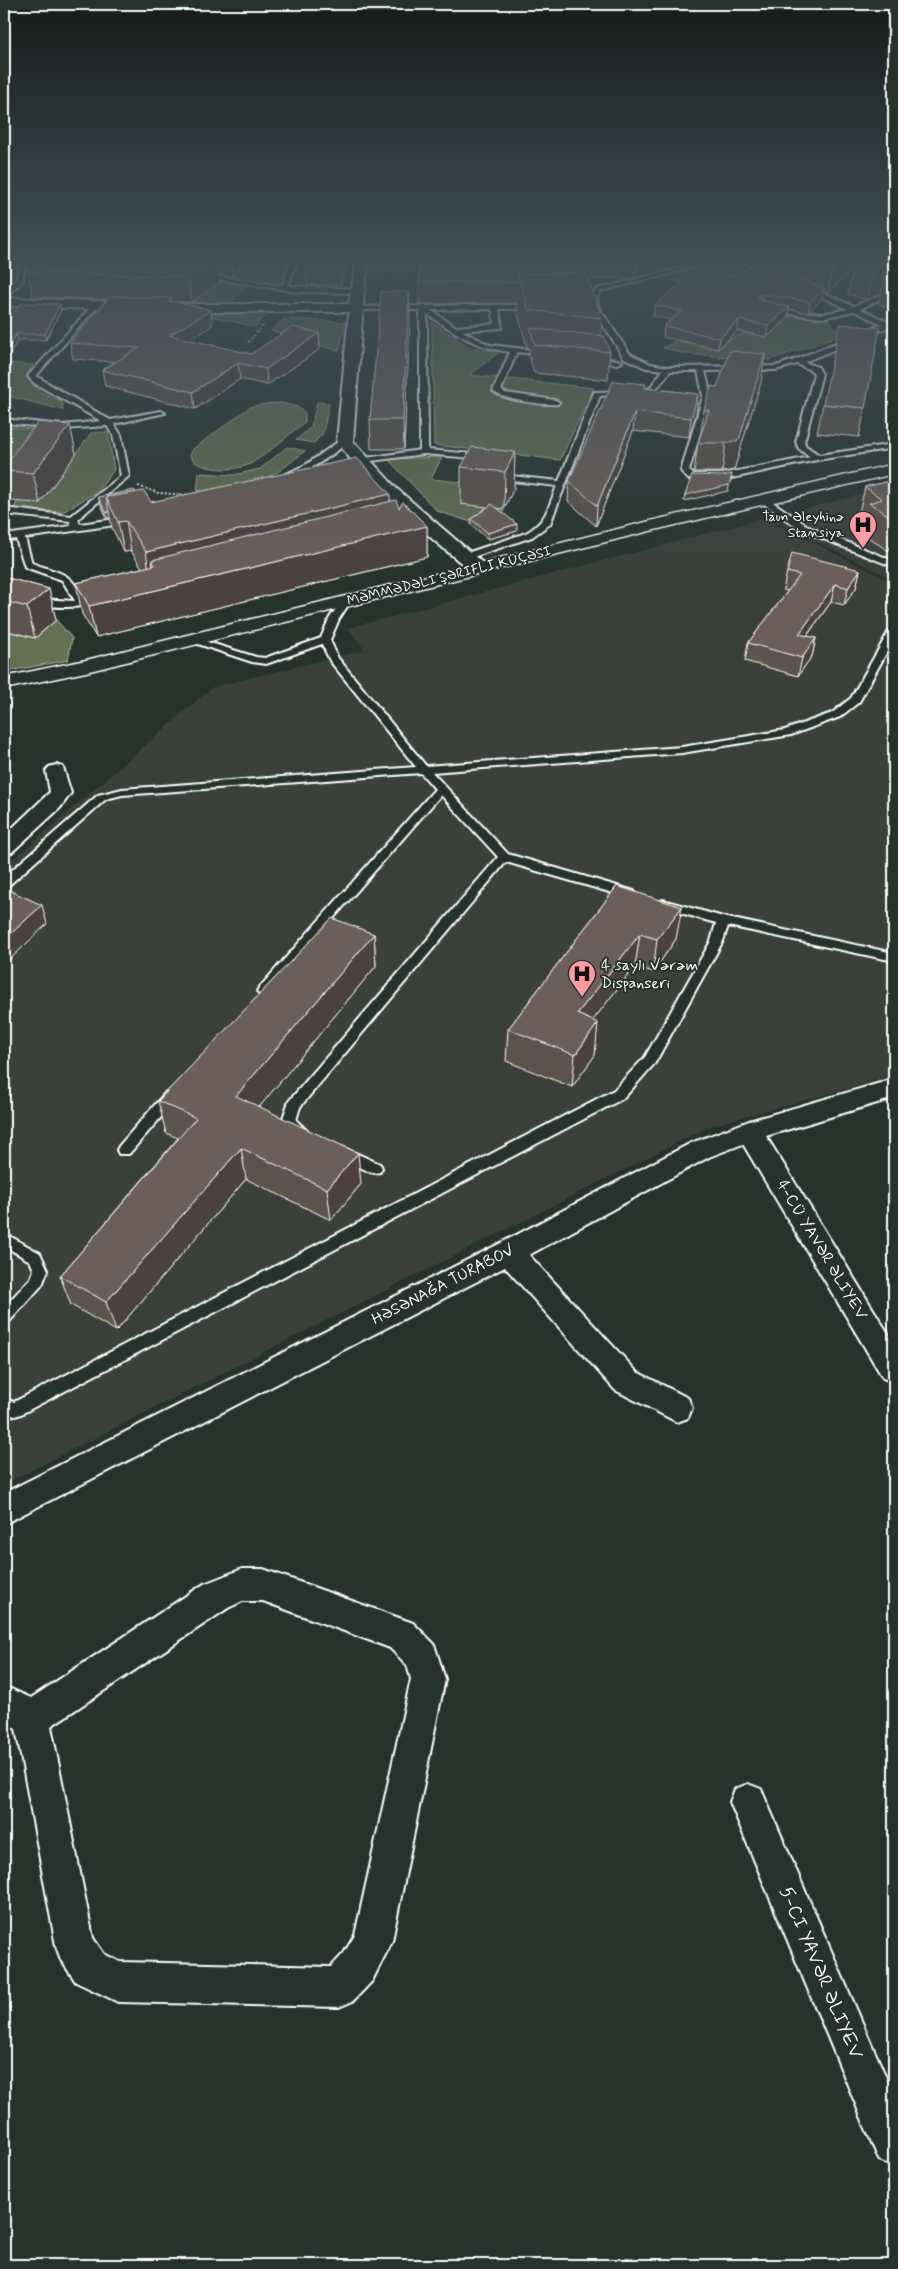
<svg xmlns="http://www.w3.org/2000/svg" width="898" height="2269" font-family="Mynerve,sans-serif">
<style>
.built{fill:#3b403a}
.green{fill:#637051;stroke:#b1b8a8}
.lines{fill:none;stroke-linecap:round;stroke-linejoin:round}
.lane-casing{stroke:#fff;stroke-width:4}
.street-casing{stroke:#fff;stroke-width:4}
.secondary-casing{stroke:#fff;stroke-width:3}
.path{stroke:#fff;stroke-width:2;stroke-dasharray:2 2;stroke-linecap:butt}
.lane{fill:#26332d;fill-rule:evenodd}
.street{fill:#26332d;fill-rule:evenodd}
.secondary{fill:#26332d;fill-rule:evenodd}
.wall{fill:#5d524d;stroke:#fff}
.shaded-wall{fill:#4c423f;stroke:#fff}
.building{fill:#6c5f5a;stroke:#fff}
.labels{text-anchor:middle;dominant-baseline:central;stroke-width:4;stroke-linejoin:round;paint-order:stroke}
.far-poi-label{font-size:14px;fill:#fff;stroke:#26332d;text-anchor:end}
.far-street-label{font-size:14px;fill:#fff;stroke:#26332d}
.poi-label{font-size:16px;fill:#fff;stroke:#26332d;text-anchor:start}
.street-label{font-size:16px;fill:#fff;stroke:#26332d}
.near-street-label{font-size:19px;fill:#fff;stroke:#26332d}
</style>
<rect width="100%" height="100%" fill="#26332d"/>
<filter id="ink" filterUnits="userSpaceOnUse"><feTurbulence type="fractalNoise" baseFrequency=".02" numOctaves="2"/><feDisplacementMap in="SourceGraphic" scale="10" xChannelSelector="R" yChannelSelector="G"/><feConvolveMatrix kernelMatrix="1 2 1 2 8 2 1 2 1" color-interpolation-filters="sRGB"/></filter>
<g filter="url(#ink)">
<g class="built">
<polygon points="894,486 894,580 768,518"/>
<polygon points="765,518 894,583 894,1076 710,1126 4,1484 4,867 213,687 365,650 348,628"/>
</g>
<g class="green">
<polygon points="246,259 290,259 280,281 247,281 247,277 232,276"/>
<polygon points="374,259 416,259 414,271 372,271"/>
<polygon points="726,260 795,285 688,284 658,278"/>
<polygon points="220,283 245,286 229,305 74,299 86,286 205,293"/>
<polygon points="203,314 266,314 255,327"/>
<path d="M789,316H825L842,335L769,360L686,354L663,348L677,340L718,349C737,331 744,333 769,335Z"/>
<polygon points="284,319 346,322 339,351 271,331"/>
<polygon points="432,322 471,348 499,352 470,375 594,388 560,460 434,445"/>
<polygon points="4,363 33,365 26,377 40,391 62,402 63,410 4,395"/>
<polygon points="317,402 329,403 323,433 314,443 296,440 311,427"/>
<path d="M281,403L297,407L305,413V422C289,434 267,455 250,464C238,470 220,470 208,467C200,465 193,463 190,455L193,449L250,407L265,404Z"/>
<polygon points="4,427 32,429 10,455 4,455"/>
<polygon points="108,432 114,470 98,491 63,512 13,509 18,501 40,503 91,433"/>
<polygon points="287,447 305,451 278,472 252,486 215,495 197,490 199,473 234,475 260,469"/>
<polygon points="442,457 431,479 471,483 461,504 504,509 502,519 474,523 437,511 388,459"/>
<polygon points="56,620 72,638 68,660 4,672 4,630 35,638"/>
</g>
<g class="lines">
<defs>
<g id="lane">
<polygon points="21,259 27,259 22,281 4,299 4,293 16,280"/>
<polygon points="292,259 298,259 288,286 357,289 360,291 357,293 298,292 199,276 202,274 282,286"/>
<path d="M717,259H727L601,291L597,297L598,306L630,354L651,364L668,367L776,366L794,360L882,324L854,311L822,318L769,311L768,310L771,308L822,314L848,309L803,288V286H807L854,306L894,289V293L860,309L889,322L894,321V325L804,362L818,367L822,374L804,442L806,446L819,455L894,444V448L817,460L722,480L688,479L681,471L703,396L698,371H670C647,407 636,393 600,396L550,524L532,537L467,559H461V555L526,533C547,521 548,508 557,486L496,479L493,478V474L559,481L594,392L643,391L650,388L663,370L646,368L624,358L593,308L584,306L591,304V297L597,289ZM797,364L812,371L814,374L796,442L799,449L810,457L722,474H693L689,471L711,396L705,371L776,370Z"/>
<polygon points="737,259 745,259 775,272 770,273"/>
<path d="M93,305L98,306L36,376L110,420L161,411L165,413L114,424L121,435L129,476L78,519L80,524L129,517L133,520L129,523L25,538L32,563C61,574 69,570 84,600L97,598L102,601L100,603C68,611 36,606 4,598V592L39,599L75,601L62,580L25,567L16,539L4,541V535L71,526L70,521L4,514V508L71,516L121,476L113,435L107,426L63,429L4,423V419L63,425L101,421L34,383L28,376Z"/>
<path d="M495,305H536L539,307L536,309H499L502,328L462,331L490,345L551,352V356H548L517,352L501,390L505,393L555,400L559,402L558,404C544,405 502,400 493,391L510,352C473,347 456,333 427,314L428,450L485,455L489,457L485,459L424,454L356,463L355,461L359,459L420,450V310H356L354,309V307ZM492,309L495,324L456,327L430,310Z"/>
<polygon points="591,357 618,360 622,362 618,364 588,361 587,359"/>
<path d="M342,439L349,441C339,451 291,485 280,477L307,464Z"/>
<polygon points="761,498 767,498 809,527 894,561 894,567 803,531 761,502"/>
<path d="M345,599L350,602L339,619L330,640L338,658L426,766L682,747L785,730L832,713L851,698L889,631L894,628V639L859,702L840,717L791,735L682,753L432,772L508,854L634,891L636,894L630,898L506,862L300,1107L296,1120L309,1133L307,1137C297,1140 287,1129 282,1121L289,1101L498,857L441,795L267,994H259L257,991L259,988L435,789L421,773L122,795L106,799L8,886L4,887V877L98,795L122,789L416,767L330,661L322,644L266,664L252,662L186,640L191,637L256,657L265,658L321,638L329,619L342,600Z"/>
<polygon points="663,900 723,917 894,953 894,961 728,926 723,941 655,1063 624,1098 21,1414 15,1416 4,1413 4,1399 14,1402 614,1090 645,1057 711,941 716,923 659,907 657,904"/>
<polygon points="171,1091 176,1092 178,1096 176,1100 129,1154 119,1154 117,1150 119,1146 166,1092"/>
<polygon points="342,1147 380,1164 382,1168 380,1172 375,1173 370,1172 337,1156 335,1152 337,1148"/>
<polygon points="4,1233 40,1253 48,1270 42,1285 9,1322 4,1323 4,1307 31,1278 34,1270 30,1261 4,1246"/>
</g>
<g id="street">
<path d="M357,259H369L364,291L353,441L397,489L485,565L488,569L485,573H473C425,532 373,493 337,441L349,312H180L4,306V298L180,304H349Z"/>
<polygon points="56,765 63,767 71,793 60,808 12,852 4,854 4,836 50,792 46,771 49,767"/>
<polygon points="894,1079 894,1098 766,1136 894,1343 894,1382 883,1378 743,1144 709,1157 529,1255 637,1372 688,1398 692,1408 688,1418 677,1422 615,1390 505,1267 4,1524 4,1493 499,1244 691,1143 749,1121"/>
<path d="M242,1569H263L413,1623L434,1644L445,1679L392,1941L372,1981L353,2001L339,2007L118,2002L76,1982L61,1960L56,1946L16,1729L4,1722V1686L31,1698L204,1584ZM243,1601H263L390,1648L407,1665L411,1679L355,1935L344,1953L331,1967L120,1962L104,1954L93,1938L51,1726L228,1608Z"/>
<polygon points="748,1784 761,1789 894,2096 894,2166 879,2160 730,1802 735,1789"/>
</g>
<polygon id="secondary" points="894,464 894,474 650,531 86,672 4,689 4,677 86,660 650,521"/>
</defs>
<use href="#lane" class="lane-casing"/>
<use href="#street" class="street-casing"/>
<use href="#secondary" class="secondary-casing"/>
<g class="path">
<polyline points="248,342 263,326"/>
<polyline points="138,486 158,493 190,495"/>
</g>
<use href="#lane" class="lane"/>
<use href="#street" class="street"/>
<use href="#secondary" class="secondary"/>
</g>
<g class="wall">
<polygon points="42,259 246,259 232,276 219,274 220,283 192,302 173,302 211,310 212,326 189,340 251,354 319,333 320,349 267,385 240,379 195,409 105,386 102,370 115,362 73,359 70,343 107,299 33,297 28,272"/>
<polygon points="305,259 340,259 340,264 340,259 346,259 347,264 341,285 307,284"/>
<polygon points="420,259 639,259 637,277 634,278 588,279 602,318 601,336 610,352 608,380 534,373 529,355 529,348 527,347 517,311 517,303 419,304 419,282"/>
<polygon points="772,259 853,259 851,271 828,293 823,291 822,299 808,313 789,309 788,318 767,337 737,331 718,349 663,337 664,326 671,320 653,316 655,305 730,276 771,265"/>
<polygon points="855,259 894,259 894,309 878,304 881,294 867,300 848,294"/>
<polygon points="409,292 410,319 404,449 371,449 370,420"/>
<polygon points="61,310 46,340 18,340 9,355 4,355 4,322"/>
<polygon points="765,354 761,382 734,470 722,472 694,472 698,443 701,433 704,410 717,387"/>
<polygon points="646,388 698,394 696,413 689,437 633,431 596,526 568,501 569,481"/>
<polygon points="823,404 865,408 859,437 817,433"/>
<polygon points="70,425 76,454 40,503 7,501 4,486 4,466"/>
<polygon points="515,452 514,488 504,509 497,508 517,531 488,539 471,525 471,519 487,507 461,504 461,467"/>
<polygon points="894,480 894,555 862,533 865,522 858,517 865,487"/>
<polygon points="98,497 151,502 390,502 427,526 427,557 96,637 82,614 76,583 142,568 131,551 124,552 112,528 110,518 107,518 100,503"/>
<polygon points="860,570 856,588 844,605 831,602 807,636 816,638 812,656 798,676 745,661 748,643 788,591 783,590 787,572"/>
<polygon points="4,577 49,589 56,620 35,638 4,630"/>
<polygon points="617,886 676,939 653,972 635,966 593,1020 595,1055 572,1087 506,1061 508,1029"/>
<polygon points="374,934 376,966 259,1107 361,1184 331,1220 246,1179 116,1331 71,1305 60,1276 178,1138 166,1133 158,1101"/>
</g>
<g class="shaded-wall">
<polygon points="216,259 217,259 220,283 192,302 188,277"/>
<polygon points="231,259 246,259 232,276"/>
<polygon points="340,259 346,259 347,264 341,285"/>
<polygon points="636,259 639,259 637,277 634,278"/>
<polygon points="842,259 853,259 851,271 828,293 833,266"/>
<polygon points="894,259 894,275 885,272 881,294 867,300 873,268"/>
<polygon points="824,289 822,299 808,313 810,302"/>
<polygon points="409,292 410,319 404,449 403,420"/>
<polygon points="762,294 760,304 758,296"/>
<polygon points="60,304 61,310 46,340 45,334"/>
<polygon points="789,307 788,318 767,337 769,326"/>
<polygon points="211,310 212,326 171,351 169,335"/>
<polygon points="739,320 737,331 718,349 720,338"/>
<polygon points="319,333 320,349 267,385 266,369"/>
<polygon points="16,334 18,340 9,355 8,350"/>
<polygon points="765,354 761,382 734,470 722,472 726,443"/>
<polygon points="238,363 240,379 195,409 193,392"/>
<polygon points="698,394 696,413 689,437 691,418"/>
<polygon points="635,412 633,431 596,526 597,506"/>
<polygon points="70,425 76,454 40,503 33,473"/>
<polygon points="515,452 514,488 504,509 505,472"/>
<polygon points="732,474 728,491 684,501 685,495"/>
<polygon points="390,494 391,524 152,560 155,582 151,582 146,552"/>
<polygon points="106,512 109,512 110,518 107,518"/>
<polygon points="126,521 131,551 124,552 118,522"/>
<polygon points="517,524 517,531 488,539 488,533"/>
<polygon points="427,526 427,557 96,637 89,606"/>
<polygon points="860,570 856,588 844,605 848,588"/>
<polygon points="835,584 831,602 795,652 799,634"/>
<polygon points="49,589 56,620 35,638 27,607"/>
<polygon points="816,638 812,656 798,676 802,658"/>
<polygon points="42,905 47,924 4,965 4,940"/>
<polygon points="682,907 676,939 653,972 657,939"/>
<polygon points="374,934 376,966 242,1128 236,1096"/>
<polygon points="640,934 635,966 573,1046 577,1014"/>
<polygon points="598,1023 595,1055 572,1087 575,1055"/>
<polygon points="241,1148 246,1179 116,1331 106,1302"/>
<polygon points="358,1153 361,1184 331,1220 327,1189"/>
</g>
<g class="building">
<polygon points="42,259 216,259 188,277 28,272"/>
<polygon points="420,259 583,259 587,267 577,267 579,273 518,274 518,282 419,282"/>
<polygon points="815,259 842,259 833,266"/>
<polygon points="855,259 894,259 873,268 854,262"/>
<polygon points="763,262 824,289 810,302 762,294 758,296 759,300 789,307 769,326 739,320 720,338 664,326 682,311 655,305 697,270 730,276"/>
<polygon points="894,268 894,275 885,272"/>
<polygon points="586,273 602,318 528,310 518,274"/>
<polygon points="381,292 409,292 403,420 370,420"/>
<polygon points="110,296 173,298 169,301 211,310 169,335 251,354 292,327 319,333 266,369 238,363 193,392 102,370 139,348 70,343"/>
<polygon points="22,303 60,304 45,334 16,334 8,350 4,350 4,322"/>
<polygon points="840,324 880,328 865,408 823,404"/>
<polygon points="530,328 604,336 610,352 535,345"/>
<polygon points="730,351 765,354 739,440 726,443 698,443 709,410 704,410 711,386 717,387"/>
<polygon points="613,381 646,384 645,388 698,394 691,418 635,412 597,506 569,481"/>
<polygon points="38,422 70,425 33,473 4,471 4,466"/>
<polygon points="472,447 515,452 505,472 461,467"/>
<polygon points="357,458 390,494 146,552 126,521 118,522 106,497 144,491 151,502"/>
<polygon points="732,474 729,485 685,495 692,475 723,476"/>
<polygon points="894,480 894,519 869,503 882,499 865,487"/>
<polygon points="134,490 136,492 106,497 109,512 106,512 98,497"/>
<polygon points="396,500 399,508 403,502 427,526 89,606 76,583 155,565 152,560"/>
<polygon points="492,504 517,524 488,533 471,519"/>
<polygon points="792,553 860,570 848,588 835,584 799,634 816,638 802,658 748,643 800,575 787,572"/>
<polygon points="4,577 49,589 27,607 4,601"/>
<polygon points="617,886 682,907 657,939 640,934 577,1014 598,1023 575,1055 508,1029"/>
<polygon points="4,888 42,905 4,940"/>
<polygon points="332,918 374,934 236,1096 358,1153 327,1189 241,1148 106,1302 60,1276 196,1118 158,1101"/>
</g>
</g>
<linearGradient id="sky" x2="0" y2="1"><stop stop-color="#151c19"/><stop offset="0.45" stop-color="#415057"/><stop offset="1" stop-color="#415057" stop-opacity="0"/></linearGradient>
<rect width="898" height="576" fill="url(#sky)"/>
<defs>
<symbol id="hospital-pin" viewBox="-11 -11 22 30"><path d="M0 17L-7.5 6A9.5 9.5 0 1 1 7.5 6Z" fill="#ff9aa2" stroke="#26332d"/><path d="M-5-5h3v3.5h4V-5h3V5h-3V1.5h-4V5h-3Z" fill="#111"/></symbol>
</defs>
<g fill-rule="evenodd">
<use href="#hospital-pin" x="847" y="509" width="32" height="43"/>
<use href="#hospital-pin" x="566" y="958" width="32" height="43"/>
</g>
<g class="labels">
<g class="far-poi-label">
<text x="844" y="517">Taun Əleyhinə<tspan x="844" dy="16">Stansiya</tspan></text>
</g>
<g class="far-street-label">
<text transform="translate(449 576) rotate(-14)">MƏMMƏDƏLI ŞƏRIFLI KÜÇƏSI</text>
</g>
<g class="poi-label">
<text x="601" y="965">4 saylı Vərəm<tspan x="601" dy="18">Dispanseri</tspan></text>
</g>
<g class="street-label">
<text transform="translate(822 1250) rotate(59)">4-CÜ YAVƏR ƏLIYEV</text>
<text transform="translate(443 1285) rotate(-27)">HƏSƏNAĞA TURABOV</text>
</g>
<g class="near-street-label">
<text transform="translate(821 1973) rotate(67)">5-CI YAVƏR ƏLIYEV</text>
</g>
</g>
<rect width="898" height="2269" fill="none" stroke="#26332d" stroke-width="20"/>
<rect x="10" y="10" width="878" height="2249" fill="none" stroke="#fff" stroke-width="2" filter="url(#ink)"/>
</svg>
